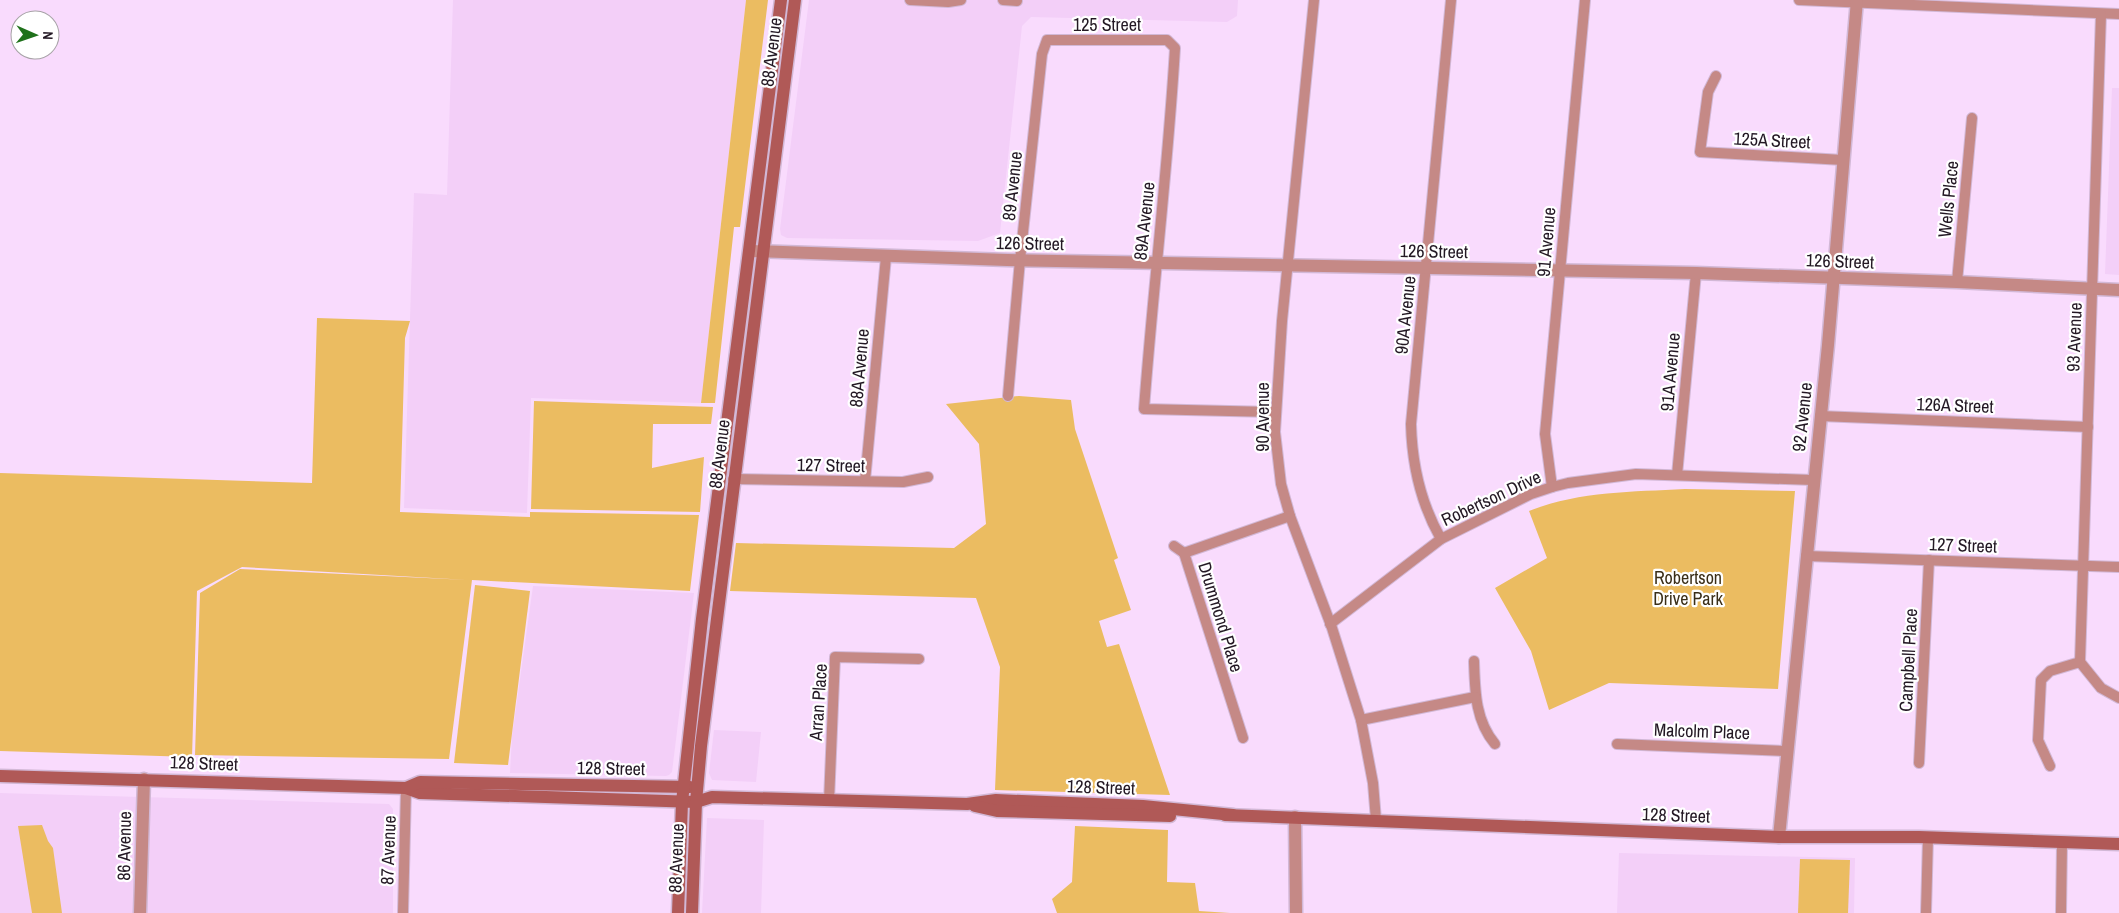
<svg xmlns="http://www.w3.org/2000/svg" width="2119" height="913" font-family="'Archivo Narrow',sans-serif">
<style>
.built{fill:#f3cff8}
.green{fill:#ebbc61}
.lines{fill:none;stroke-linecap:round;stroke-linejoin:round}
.minor-casing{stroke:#d2b8d6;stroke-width:12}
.tertiary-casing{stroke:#d2b8d6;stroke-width:15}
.secondary-casing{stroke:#d2b8d6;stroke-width:15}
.minor{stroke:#c58986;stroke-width:10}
.tertiary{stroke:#c58986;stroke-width:12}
.secondary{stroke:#b05957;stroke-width:12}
.labels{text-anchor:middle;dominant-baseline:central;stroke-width:4.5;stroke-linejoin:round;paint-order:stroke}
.street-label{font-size:18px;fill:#231824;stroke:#fff}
.park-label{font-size:18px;fill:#3a2e18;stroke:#fff}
</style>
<rect width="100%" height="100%" fill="#f9dbfd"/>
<g class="built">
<polygon points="453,0 746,0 701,403 531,398 527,513 404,508 414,193 447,195"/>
<polygon points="809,0 1238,0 1237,16 1227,22 1031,17 1022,26 1000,233 978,241 787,238 781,235 780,229"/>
<polygon points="2112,88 2119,88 2119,275 2105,274"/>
<polygon points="533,586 694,593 672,772 669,775 666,776 510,773 512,736"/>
<polygon points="714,730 761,732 756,782 712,780 709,773"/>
<polygon points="0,793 389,804 393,809 393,913 0,913"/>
<polygon points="707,818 764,820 761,913 702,913"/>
<polygon points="1619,853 1855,858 1854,913 1617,913"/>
</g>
<g class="green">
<polygon points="746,0 768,0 740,227 734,227 715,403 701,403"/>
<polygon points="317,318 410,321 405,338 400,512 530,517 530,512 699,515 690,591 472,580 449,759 195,755 200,593 240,569 468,580 242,567 197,591 192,757 0,751 0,473 312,483"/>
<polygon points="1019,396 1071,400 1075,429 1118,558 1114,560 1131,610 1099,621 1107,647 1119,644 1170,795 995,790 1000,667 976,598 730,591 736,543 954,548 986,524 979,444 946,404"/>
<polygon points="534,401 713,407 711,424 653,424 652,468 704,457 700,512 531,509"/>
<path d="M1685,489L1795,491L1778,689L1609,683L1549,710L1531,651L1495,588L1547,558L1529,511C1579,491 1632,492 1685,489Z"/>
<polygon points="475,585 530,591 508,765 454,763"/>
<polygon points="42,825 48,841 53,848 62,913 32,913 18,826"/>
<polygon points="1075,826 1168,830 1167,882 1195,883 1199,911 1230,913 1057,913 1052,899 1072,882"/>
<polygon points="1800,859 1850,860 1848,913 1798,913"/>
</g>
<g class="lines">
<defs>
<g id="minor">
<polyline points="910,0 948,2 961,0"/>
<polyline points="1003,0 1017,1"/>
<polyline points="1314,0 1282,321 1275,432 1281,484 1290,516 1332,628 1361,720 1373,783 1376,820"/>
<polyline points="1799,0 2119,14"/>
<polyline points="1716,76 1708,92 1700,152 1843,160"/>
<polyline points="1957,282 1972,118"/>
<path d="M1008,396L1020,260L1042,54L1047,40H1167L1175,48C1168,168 1153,288 1144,409L1275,412"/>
<polyline points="1820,416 2088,427"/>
<polyline points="1677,475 1696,273"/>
<polyline points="733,479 903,482 928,477"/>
<polyline points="865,481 886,257"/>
<polyline points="1552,487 1545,434 1585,0"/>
<path d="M1441,539C1421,504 1412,464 1411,424L1451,0"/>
<polyline points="1174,546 1184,553"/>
<polyline points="1806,556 2119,567"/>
<polyline points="1330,624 1441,539 1531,494 1552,487 1568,483 1636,474 1813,480"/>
<path d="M1474,661C1475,691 1475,720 1495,744"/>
<polyline points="2080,662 2101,14"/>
<polyline points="2080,662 2101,688 2119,698"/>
<polyline points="1361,720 1475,697"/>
<polyline points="1243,738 1184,553 1290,516"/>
<polyline points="1617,744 1786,751"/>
<polyline points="1919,763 1929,560"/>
<polyline points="2050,766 2038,740 2041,680 2050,671 2080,662"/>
<polyline points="829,801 835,657 919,659"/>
<polyline points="403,913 406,788"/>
<polyline points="1926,913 1928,837"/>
<polyline points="2061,913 2062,842"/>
</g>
<g id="tertiary">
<polyline points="752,251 1007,260 1696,273 1957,282 2119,290"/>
<polyline points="1295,817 1296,913"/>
<polyline points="1779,837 1828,345 1857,0"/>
<polyline points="140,913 144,779"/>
</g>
<g id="secondary">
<polyline points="0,776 406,788 420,793 696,802 712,797 967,804 996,800 1143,806 1233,815"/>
<polyline points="406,788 420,782 690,787"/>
<polyline points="975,806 997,811 1170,816"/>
<polyline points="1225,815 1779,837 1919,837 2119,844"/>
<polyline points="678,913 682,802 702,619 781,0"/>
<polyline points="692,913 696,802 701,746 795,0"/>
</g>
</defs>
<use href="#minor" class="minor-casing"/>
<use href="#tertiary" class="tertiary-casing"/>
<use href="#secondary" class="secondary-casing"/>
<use href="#minor" class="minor"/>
<use href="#tertiary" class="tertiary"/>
<use href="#secondary" class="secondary"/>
</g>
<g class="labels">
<g class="street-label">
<text x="1107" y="24">125 Street</text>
<text transform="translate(771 52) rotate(-83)">88 Avenue</text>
<text transform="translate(1772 140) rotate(3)">125A Street</text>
<text transform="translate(1012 186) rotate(-84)">89 Avenue</text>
<text transform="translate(1948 199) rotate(-84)">Wells Place</text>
<text transform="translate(1144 221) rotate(-84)">89A Avenue</text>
<text transform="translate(1546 242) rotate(-85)">91 Avenue</text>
<text transform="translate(1030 243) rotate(1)">126 Street</text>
<text transform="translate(1434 251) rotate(1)">126 Street</text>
<text transform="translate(1840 261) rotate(2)">126 Street</text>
<text transform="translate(1405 315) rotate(-84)">90A Avenue</text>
<text transform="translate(2074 337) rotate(-88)">93 Avenue</text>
<text transform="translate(859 368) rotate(-85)">88A Avenue</text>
<text transform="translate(1670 372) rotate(-85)">91A Avenue</text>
<text transform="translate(1955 405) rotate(2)">126A Street</text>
<text transform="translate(1262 417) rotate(-90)">90 Avenue</text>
<text transform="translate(1802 417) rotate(-84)">92 Avenue</text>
<text transform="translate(719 454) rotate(-83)">88 Avenue</text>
<text transform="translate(831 465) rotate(1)">127 Street</text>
<text transform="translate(1491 498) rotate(-25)">Robertson Drive</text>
<text transform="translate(1963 545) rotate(2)">127 Street</text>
<text transform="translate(1221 617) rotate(73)">Drummond Place</text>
<text transform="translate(1908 660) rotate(-87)">Campbell Place</text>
<text transform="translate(818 702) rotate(-86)">Arran Place</text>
<text transform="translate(1702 731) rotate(2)">Malcolm Place</text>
<text transform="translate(204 763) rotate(2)">128 Street</text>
<text transform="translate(611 768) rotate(1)">128 Street</text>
<text transform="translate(1101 787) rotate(2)">128 Street</text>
<text transform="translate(1676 815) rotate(2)">128 Street</text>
<text transform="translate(124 846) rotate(-89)">86 Avenue</text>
<text transform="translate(388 850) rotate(-88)">87 Avenue</text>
<text transform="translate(676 858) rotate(-88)">88 Avenue</text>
</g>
<g class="park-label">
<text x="1688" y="577">Robertson<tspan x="1688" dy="21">Drive Park</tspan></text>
</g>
</g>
<g transform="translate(35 35) rotate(92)"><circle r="24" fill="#ffffff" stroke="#a7a3a7"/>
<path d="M0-4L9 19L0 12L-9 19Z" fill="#1f711b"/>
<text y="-8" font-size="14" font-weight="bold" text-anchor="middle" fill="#231824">N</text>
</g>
</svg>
